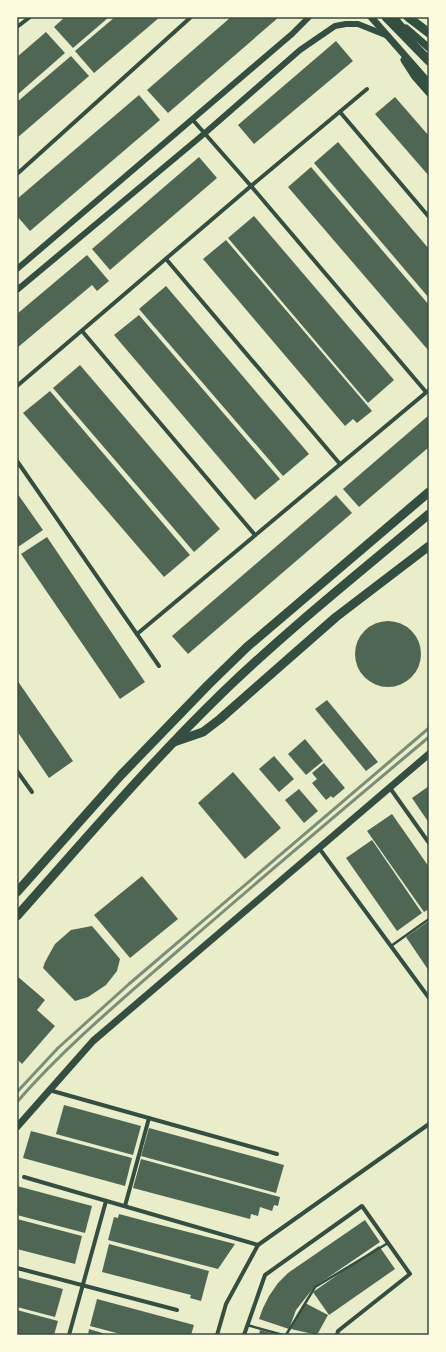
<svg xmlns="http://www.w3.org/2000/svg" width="446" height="1352" font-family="Figtree,sans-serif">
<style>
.building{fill:#4f6655}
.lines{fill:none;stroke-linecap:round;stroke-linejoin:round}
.service{stroke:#344e41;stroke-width:2.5}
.minor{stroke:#344e41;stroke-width:4}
.tertiary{stroke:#344e41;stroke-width:6}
.secondary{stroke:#344e41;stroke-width:7}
.trunk{stroke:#344e41;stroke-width:9}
.motorway{stroke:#344e41;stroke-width:9}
.rail{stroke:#7c8e77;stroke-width:3}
.neatline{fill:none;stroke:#344e41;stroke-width:1.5}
</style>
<rect width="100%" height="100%" fill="#e9edc9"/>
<g class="building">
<polygon points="65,17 109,17 73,48 54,27"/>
<polygon points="115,17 160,17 94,73 75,51"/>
<polygon points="231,17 279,17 168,113 147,90"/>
<polygon points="46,32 65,53 17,95 17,57"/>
<polygon points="336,41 353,61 254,144 238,125"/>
<polygon points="71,56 89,76 17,138 17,102"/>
<polygon points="139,95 160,120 30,231 17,216 17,199"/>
<polygon points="395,97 429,136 429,176 375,114"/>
<polygon points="338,142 429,249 429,298 314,163"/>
<polygon points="199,157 217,178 110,270 92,249"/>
<polygon points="311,167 429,305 429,349 428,350 288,187"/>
<polygon points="254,216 394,380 368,403 228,238"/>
<polygon points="226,240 372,411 357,423 353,419 345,426 203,259"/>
<polygon points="87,255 109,281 97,291 92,285 17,348 17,314"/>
<polygon points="166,286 309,454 283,476 139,309"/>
<polygon points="139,315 280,479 255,500 114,335"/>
<polygon points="80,365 220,529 194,552 53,388"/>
<polygon points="50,391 190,555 164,577 23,413"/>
<polygon points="429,415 429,447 359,507 343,489"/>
<polygon points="17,493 43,530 18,547 17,545"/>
<polygon points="336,495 352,513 188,654 172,636"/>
<polygon points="47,537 145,682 120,699 21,554"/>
<circle cx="388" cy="654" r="33"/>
<polygon points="17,680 73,761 49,778 17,731"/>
<polygon points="327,700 378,762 366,771 315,709"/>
<polygon points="305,739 323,761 306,775 288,754"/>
<polygon points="274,756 294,779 279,792 259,769"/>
<polygon points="324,763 345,788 333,798 331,796 326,800 312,783 317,779 312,773"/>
<polygon points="233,772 281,828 245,859 198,803"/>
<polygon points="429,786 429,823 412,798"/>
<polygon points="299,789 318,811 304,823 285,800"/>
<polygon points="392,814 429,867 429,909 424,912 367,831"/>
<polygon points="372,840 422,913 397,931 346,858"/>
<polygon points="142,876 178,919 130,958 94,915"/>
<polygon points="429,921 429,971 406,937"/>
<polygon points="92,926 120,959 117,971 106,985 88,997 75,1001 43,968 45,962 55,944 71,930"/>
<polygon points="17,976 45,1000 37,1010 55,1026 22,1064 17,1059"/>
<polygon points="64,1105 141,1126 133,1155 56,1134"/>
<polygon points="149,1128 284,1165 276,1193 141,1156"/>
<polygon points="31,1131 132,1158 125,1186 23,1158"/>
<polygon points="141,1159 280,1197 278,1206 274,1205 272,1211 260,1207 258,1216 251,1214 250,1219 133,1188"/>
<polygon points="17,1186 92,1206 85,1233 17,1215"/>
<polygon points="119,1214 149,1222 235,1244 218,1269 108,1240 114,1217 118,1218"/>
<polygon points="17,1219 82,1236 75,1264 17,1249"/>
<polygon points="365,1220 380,1242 314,1287 296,1310 289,1329 259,1319 263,1308 269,1296 278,1283 288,1273"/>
<polygon points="109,1244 209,1271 201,1301 190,1298 191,1295 102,1272"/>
<polygon points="379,1246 395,1269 329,1315 313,1292"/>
<polygon points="17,1277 63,1289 55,1317 17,1307"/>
<polygon points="97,1299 194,1325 191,1335 124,1335 90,1326"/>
<polygon points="305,1303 328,1315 317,1335 291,1329"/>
<polygon points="17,1310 58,1321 54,1335 17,1335"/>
<polygon points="89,1329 109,1335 88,1335"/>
<polygon points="260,1330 278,1335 259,1335"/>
</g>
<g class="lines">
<g class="service">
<polyline points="391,946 429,919"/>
<polyline points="247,1325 283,1335"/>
<polyline points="286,1335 315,1287 388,1243"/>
</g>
<g class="minor">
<polyline points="17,27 30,17"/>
<polyline points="340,112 429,217"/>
<polyline points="192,119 251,186 426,392"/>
<polyline points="17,174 191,17"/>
<polyline points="166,259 340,464"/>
<polyline points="82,331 255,535"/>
<polyline points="17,386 251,186 367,89"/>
<polyline points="17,461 159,666"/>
<polyline points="137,634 429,390"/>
<polyline points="17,771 32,792"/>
<polyline points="390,788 429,843"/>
<polyline points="319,848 429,998"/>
<polyline points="49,1090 277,1154"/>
<polyline points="24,1177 258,1245"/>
<polyline points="125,1206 149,1118"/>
<polyline points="17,1268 177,1310"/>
<polyline points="69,1335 106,1201"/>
<polyline points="217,1335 226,1304 258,1245 429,1124"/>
<polyline points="244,1335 265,1275 362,1206 410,1274 338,1331 337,1335"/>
</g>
<g class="tertiary">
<polyline points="17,269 292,34 309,17"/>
<polyline points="17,290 205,133 300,50 335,26 346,24 358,24 388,36"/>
</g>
<g class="secondary">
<polyline points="371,17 429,83"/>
<polyline points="394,17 408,34"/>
<polyline points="406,28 429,48"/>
<polyline points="404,60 415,77 429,93"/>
<polyline points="17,1127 93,1041 429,754"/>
</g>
<g class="trunk">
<polyline points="174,742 203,732 220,719 336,617 429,546"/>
<polyline points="17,892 121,775 208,685 247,647 429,492"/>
<path d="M17,916C84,841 149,764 221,694C287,630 359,573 429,514"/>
</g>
<g class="motorway">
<polyline points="386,17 429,61"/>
<polyline points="408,17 429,33"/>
</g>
<g class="rail">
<polyline points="17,1092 58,1048 129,984 429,728"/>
<path d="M17,1102C64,1048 119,1002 173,955C258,881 343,809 429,737"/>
</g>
</g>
<rect width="446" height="1352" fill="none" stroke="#fefae0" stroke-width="36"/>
<rect x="18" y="18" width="410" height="1316" class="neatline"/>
</svg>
